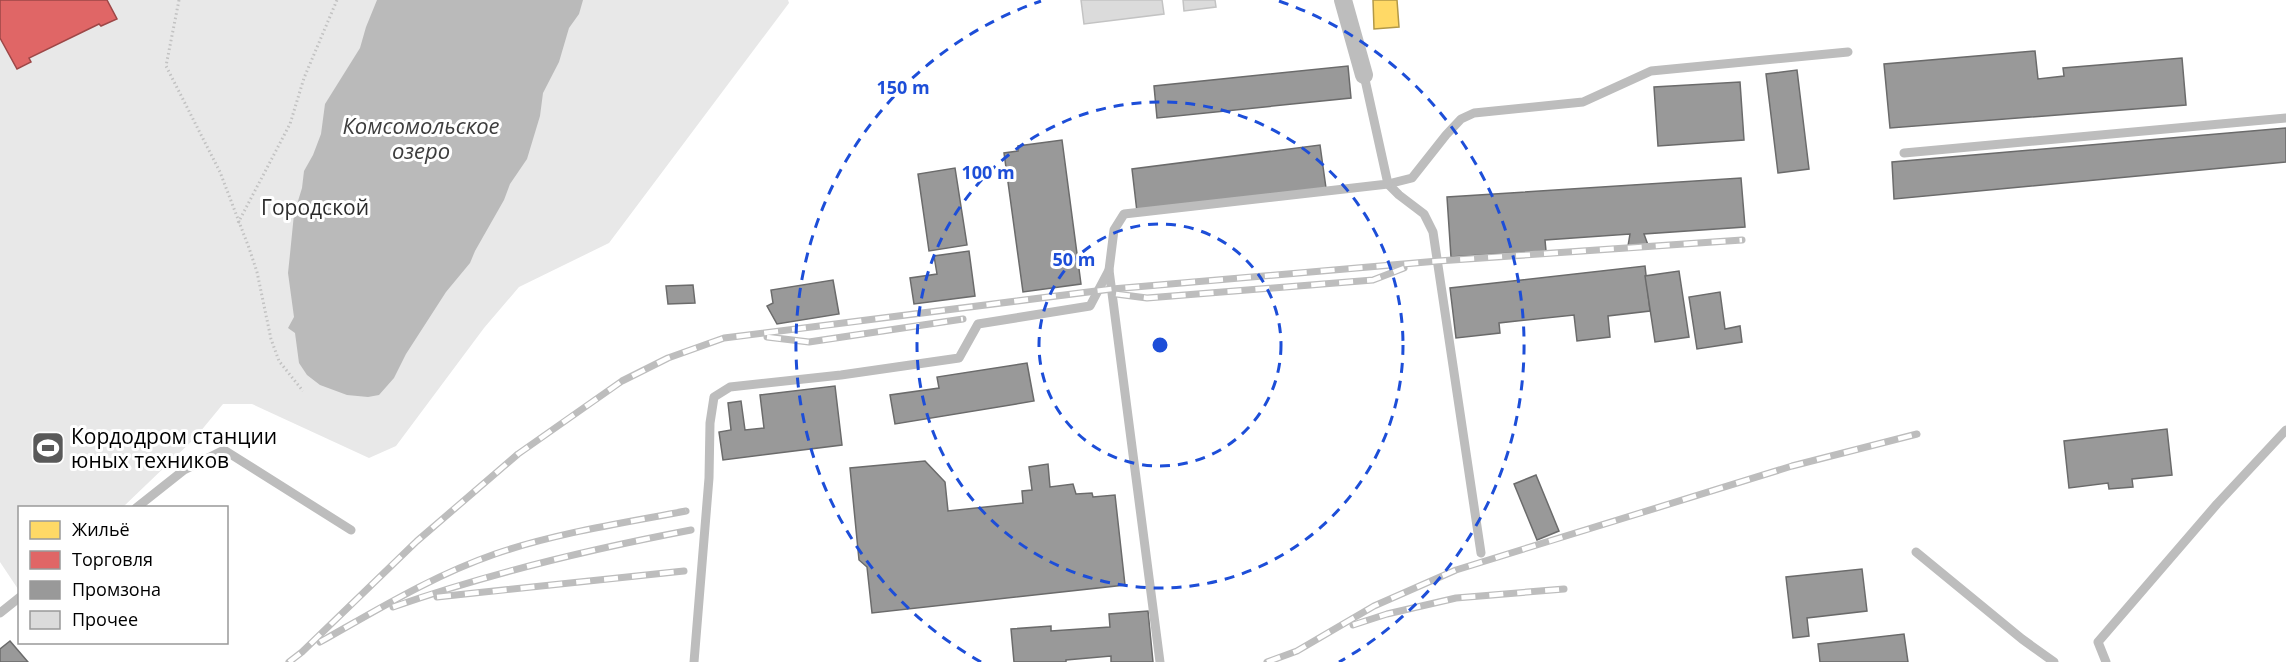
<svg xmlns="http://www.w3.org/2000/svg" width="2286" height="662" font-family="'Open Sans',sans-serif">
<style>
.green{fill:#e8e8e8}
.water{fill:#bababa}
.homes{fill:#ffd966;stroke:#b29847;stroke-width:1.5}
.shops{fill:#e06666;stroke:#9d4747;stroke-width:1.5}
.industry{fill:#999;stroke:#6b6b6b;stroke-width:1.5}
.building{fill:#dbdbdb;stroke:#c3c3c3;stroke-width:1.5}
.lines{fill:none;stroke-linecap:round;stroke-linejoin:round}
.path{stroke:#c2c2c2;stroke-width:3;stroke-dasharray:1.5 3;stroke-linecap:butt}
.service{stroke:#bdbdbd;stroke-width:9}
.minor{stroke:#bdbdbd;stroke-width:18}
.rail-casing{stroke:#bdbdbd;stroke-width:7}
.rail{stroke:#fff;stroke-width:4.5;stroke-dasharray:14;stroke-linecap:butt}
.ring{fill:none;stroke:#1d4ed8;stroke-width:3;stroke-dasharray:10 8}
.labels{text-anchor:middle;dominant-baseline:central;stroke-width:6;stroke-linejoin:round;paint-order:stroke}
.park-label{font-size:21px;fill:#2c2c2c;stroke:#fff}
.poi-label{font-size:21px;fill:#000;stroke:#fff;text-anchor:start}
.water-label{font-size:22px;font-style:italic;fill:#3d3d3d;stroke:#fff}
.centre{fill:#1d4ed8;stroke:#fff;stroke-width:3}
.ring-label{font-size:18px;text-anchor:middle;font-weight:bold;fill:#1d4ed8;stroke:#fff;stroke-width:6;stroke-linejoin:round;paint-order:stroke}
</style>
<rect width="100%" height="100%" fill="#fff"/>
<polygon class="green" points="0,0 788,0 789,3 609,243 519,287 484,328 396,446 369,458 252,404 223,404 195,438 123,507 20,508 18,589 0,562"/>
<polygon class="water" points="377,0 583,0 579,14 569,28 559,62 543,93 540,116 527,159 510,184 504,200 475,251 470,263 446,292 406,354 394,378 379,395 368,397 347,395 320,385 307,375 299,363 295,333 288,328 294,317 288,273 290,254 294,214 302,188 304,171 313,155 321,134 325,104 360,48 366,27"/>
<polygon class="homes" points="1373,0 1397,0 1399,27 1374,29"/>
<polygon class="shops" points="0,0 107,0 117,19 101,26 99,24 29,58 31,62 17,69 0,38"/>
<g class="industry">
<polygon points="2035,51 2038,79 2064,76 2063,68 2182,58 2186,105 1890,128 1884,64"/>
<polygon points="1348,66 1351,98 1157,118 1154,86"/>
<polygon points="1797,70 1809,169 1778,173 1766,74"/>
<polygon points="1740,82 1744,140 1658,146 1654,87"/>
<polygon points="2286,128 2286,162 1894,199 1892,162"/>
<polygon points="1062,140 1081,284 1023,292 1004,153 1018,151 1018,146"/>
<polygon points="1320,145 1326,188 1137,212 1132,169"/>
<polygon points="955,168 967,245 929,251 918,174"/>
<polygon points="1741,178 1745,227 1644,234 1648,245 1628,246 1630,234 1545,240 1546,251 1451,257 1447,197"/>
<polygon points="969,251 975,296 914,304 910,278 937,274 934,256"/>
<polygon points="1645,266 1650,311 1608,316 1610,337 1577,341 1574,315 1499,323 1500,333 1456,338 1450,288"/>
<polygon points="1679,271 1689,337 1655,342 1645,276"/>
<polygon points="833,280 839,314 777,324 767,306 773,303 771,290"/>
<polygon points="693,285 695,303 668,304 666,286"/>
<polygon points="1720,292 1725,329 1740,326 1742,342 1697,349 1689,297"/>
<polygon points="1027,363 1034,401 895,424 890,395 939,388 937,377"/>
<polygon points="835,386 842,445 723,460 719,432 731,430 728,403 741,401 745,430 764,428 760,395"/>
<polygon points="2167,429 2172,475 2132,479 2133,487 2109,489 2108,483 2069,488 2064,441"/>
<polygon points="925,461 945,482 948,511 1023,503 1022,491 1032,490 1029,467 1048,464 1050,487 1073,484 1076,494 1092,493 1093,497 1115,495 1125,585 872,613 867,567 859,560 850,468"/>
<polygon points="1536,475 1559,531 1537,540 1514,484"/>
<polygon points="1862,569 1867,611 1807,618 1809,636 1793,638 1786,577"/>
<polygon points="1148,611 1153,662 1111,662 1111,656 1066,660 1066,662 1014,662 1011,629 1051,626 1051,631 1110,627 1109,614"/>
<polygon points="1904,634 1908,662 1820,662 1818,644"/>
<polygon points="10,641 28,662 0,662 0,649"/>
</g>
<g class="building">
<polygon points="1081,0 1162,0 1164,14 1084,24"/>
<polygon points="1183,0 1215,0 1216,7 1184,11"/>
</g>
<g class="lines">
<g class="path">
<polyline points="179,0 166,66 220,172 249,248 257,272 271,339 279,361 303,391"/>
<polyline points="238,223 290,124 304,78 337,0"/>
</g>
<g class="service">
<polyline points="1904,153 2286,118"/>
<polyline points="1109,270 1160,662"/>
<polyline points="136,508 184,470 224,450 351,530"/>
<polyline points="1916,552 2022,639 2054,662"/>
<polyline points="1481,553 1433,232 1424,214 1399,195 1388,184 1412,178 1446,135 1461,119 1474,113 1583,102 1651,71 1848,52"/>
<polyline points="0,613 20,597"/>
<polyline points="694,662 709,478 710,423 714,397 730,387 841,375 959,358 978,324 1090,306 1109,270 1114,230 1124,214 1388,184 1364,75"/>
<polyline points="2106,662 2098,642 2217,504 2286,430"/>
</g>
<polyline class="minor" points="1343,0 1364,75"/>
<defs>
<g id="rail">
<polyline points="1116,294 1147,298 1373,280 1404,268"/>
<polyline points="767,337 809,342 963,319"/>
<polyline points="437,597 684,571"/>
<path d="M393,607C490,573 591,549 691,530"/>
<polyline points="1353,625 1387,614 1456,598 1564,589"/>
<path d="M320,642C377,610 432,576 495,554C556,533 623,523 686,511"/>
<polyline points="289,662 302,652 417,541 518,454 622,381 668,358 724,338 1112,289 1438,261 1742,240"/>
<polyline points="1267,662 1297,651 1374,606 1456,570 1792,466 1917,434"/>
</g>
</defs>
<use href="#rail" class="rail-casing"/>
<use href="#rail" class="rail"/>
</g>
<g class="ring">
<circle cx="1160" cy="345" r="121"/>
<circle cx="1160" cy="345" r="243"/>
<path d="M981 662A364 364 0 0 1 1041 1M1279 1A364 364 0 0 1 1339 662"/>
</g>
<defs>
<symbol id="stadium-square" viewBox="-11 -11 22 22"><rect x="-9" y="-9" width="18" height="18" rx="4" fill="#595959" stroke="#fff"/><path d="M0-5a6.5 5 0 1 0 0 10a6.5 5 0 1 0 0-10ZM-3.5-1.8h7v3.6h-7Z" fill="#fff"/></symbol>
</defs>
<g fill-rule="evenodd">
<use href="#stadium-square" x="29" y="429" width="38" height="38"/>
</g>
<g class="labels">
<g class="park-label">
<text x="315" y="207">Городской</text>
</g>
<g class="poi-label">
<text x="71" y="436">Кордодром станции<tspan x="71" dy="24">юных техников</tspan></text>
</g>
<g class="water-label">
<text x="421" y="125">Комсомольское<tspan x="421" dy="25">озеро</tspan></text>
</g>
</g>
<circle cx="1160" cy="345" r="9" class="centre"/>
<g class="ring-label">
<text x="903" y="94">150 m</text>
<text x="988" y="179">100 m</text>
<text x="1074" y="266">50 m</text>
</g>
<rect x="18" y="506" width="210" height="138" fill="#ffffff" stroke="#999999" stroke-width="1.5"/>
<rect x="30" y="521" width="30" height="18" fill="#ffd966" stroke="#999999" stroke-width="1.5"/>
<text x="72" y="536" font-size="18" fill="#000000">Жильё</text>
<rect x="30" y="551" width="30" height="18" fill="#e06666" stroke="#999999" stroke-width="1.5"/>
<text x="72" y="566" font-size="18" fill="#000000">Торговля</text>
<rect x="30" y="581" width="30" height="18" fill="#999999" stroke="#999999" stroke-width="1.5"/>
<text x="72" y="596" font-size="18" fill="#000000">Промзона</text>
<rect x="30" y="611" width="30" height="18" fill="#dbdbdb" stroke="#999999" stroke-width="1.5"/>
<text x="72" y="626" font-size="18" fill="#000000">Прочее</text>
</svg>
